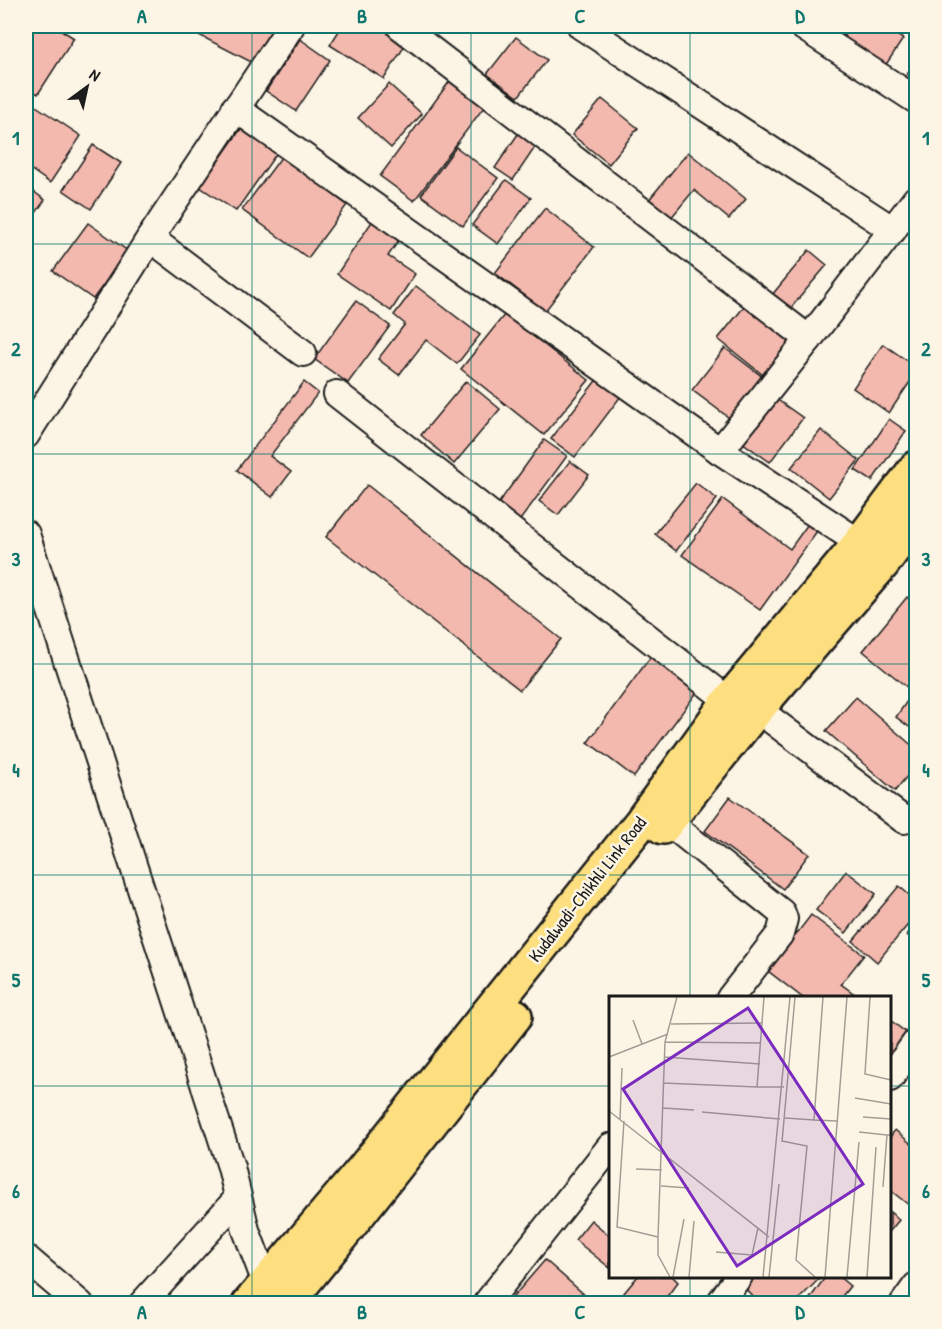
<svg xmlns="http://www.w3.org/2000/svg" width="942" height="1329" font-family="'Patrick Hand',sans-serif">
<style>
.building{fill:#f4b9ae;stroke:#1c1c1c;stroke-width:1.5}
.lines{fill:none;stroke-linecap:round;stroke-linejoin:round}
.minor-casing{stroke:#1c1c1c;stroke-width:30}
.major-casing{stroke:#1c1c1c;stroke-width:38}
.minor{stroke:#fcf5e5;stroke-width:26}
.major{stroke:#fddf80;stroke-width:33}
.grid{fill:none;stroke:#0f766e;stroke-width:1.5;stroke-opacity:0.55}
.labels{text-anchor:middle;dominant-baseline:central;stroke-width:5;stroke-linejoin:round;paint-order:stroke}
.street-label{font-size:18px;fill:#1c1c1c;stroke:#fcf5e5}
.inset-road{fill:none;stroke:#a29e95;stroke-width:1.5}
.view{fill:#7b2cbf;fill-opacity:0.15;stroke:#7b2cbf;stroke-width:3}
.inset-edge{fill:none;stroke:#1c1c1c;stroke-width:3}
.neatline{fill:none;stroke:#0f766e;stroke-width:2}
.grid-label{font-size:20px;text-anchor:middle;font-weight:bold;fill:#0f766e}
</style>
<rect width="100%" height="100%" fill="#fcf5e5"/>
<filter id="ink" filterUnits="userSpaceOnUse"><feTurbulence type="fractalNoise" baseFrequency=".0167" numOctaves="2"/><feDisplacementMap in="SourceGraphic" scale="12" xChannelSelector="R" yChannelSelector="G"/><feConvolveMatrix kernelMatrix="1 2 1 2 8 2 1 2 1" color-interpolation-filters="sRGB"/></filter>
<g filter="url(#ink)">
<g class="building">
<polygon points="26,26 55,26 74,38 38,94 26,87"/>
<polygon points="196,26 278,26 257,65 193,32"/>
<polygon points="342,26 388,26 409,39 384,79 330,45"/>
<polygon points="850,26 883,26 903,39 885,66 842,38"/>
<polygon points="516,37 547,60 518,97 487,74"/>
<polygon points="300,39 330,60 296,111 266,91"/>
<polygon points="916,61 916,92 902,82"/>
<polygon points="452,78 487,103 414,201 380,176"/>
<polygon points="389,84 422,114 391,148 358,118"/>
<polygon points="602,99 638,128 609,164 572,135"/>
<polygon points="36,106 81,136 50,183 26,166 26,122"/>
<polygon points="245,123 281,147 236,211 200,187"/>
<polygon points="522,128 540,140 513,180 495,168"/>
<polygon points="93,145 121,163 91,209 63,190"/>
<polygon points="456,147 498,178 463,226 421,195"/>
<polygon points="688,152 746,199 729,219 694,190 670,219 648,201"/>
<polygon points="282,156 347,205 308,258 242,210"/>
<polygon points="506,180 531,198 498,244 472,225"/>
<polygon points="26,186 45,200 26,227"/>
<polygon points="545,208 594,247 545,311 495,273"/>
<polygon points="379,211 406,230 388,256 415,274 391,311 337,274"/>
<polygon points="88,223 128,251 93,299 53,271"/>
<polygon points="809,250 827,265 789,310 772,295"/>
<polygon points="416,286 480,335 457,364 426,340 399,375 378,359 405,324 394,315"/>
<polygon points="356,301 390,326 348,383 314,359"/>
<polygon points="747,303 791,339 763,375 718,339"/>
<polygon points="505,314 589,380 544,435 461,369"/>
<polygon points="883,344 916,367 916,373 889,413 853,388"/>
<polygon points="725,348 764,378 732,420 692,390"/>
<polygon points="598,378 621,396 575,457 551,439"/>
<polygon points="466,381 500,409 454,464 421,435"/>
<polygon points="304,382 318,393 270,456 291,472 272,497 237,470"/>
<polygon points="772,396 803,418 770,462 739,440"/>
<polygon points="889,419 906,431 872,481 855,470"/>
<polygon points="821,430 859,460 829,498 791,468"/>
<polygon points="544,440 567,456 515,527 493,511"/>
<polygon points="570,461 589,475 558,515 539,501"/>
<polygon points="696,483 717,499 676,551 655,534"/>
<polygon points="367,485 561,639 520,690 326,537"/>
<polygon points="723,499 790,549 810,521 820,527 760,610 682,555"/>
<polygon points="907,597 916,605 916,678 908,688 863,651"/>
<polygon points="654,652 701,687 634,777 588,742"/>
<polygon points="916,688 916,732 896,717"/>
<polygon points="856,697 916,749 916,765 895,791 826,731"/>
<polygon points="730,797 809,854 783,889 705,831"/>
<polygon points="846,871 876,894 846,933 816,910"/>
<polygon points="899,886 916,901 916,915 877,962 853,941"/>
<polygon points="811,915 864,955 841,984 860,998 803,998 768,971"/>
<polygon points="916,923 916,943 907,935"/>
<polygon points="890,1020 909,1035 890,1061"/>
<polygon points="895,1130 916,1148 916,1198 910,1206 890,1190 890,1137"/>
<polygon points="890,1212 899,1220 890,1231"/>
<polygon points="591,1220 610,1236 610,1268 575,1240"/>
<polygon points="545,1260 595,1304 507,1304"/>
<polygon points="638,1276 672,1276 678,1282 661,1304 624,1304 619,1299"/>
<polygon points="744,1276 817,1276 819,1279 794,1304 760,1304 739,1282"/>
<polygon points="826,1276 838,1276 850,1286 836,1304 806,1304"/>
</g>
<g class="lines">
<defs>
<g id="minor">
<polyline points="400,26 809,339"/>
<polyline points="581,26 893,230"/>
<polyline points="802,26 916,100"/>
<polyline points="235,108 720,451 809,339 916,199"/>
<polyline points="150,238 303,353"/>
<polyline points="337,394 729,701"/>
<polyline points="26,435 150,238 291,26"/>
<polyline points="720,451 860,543"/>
<polyline points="26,534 231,1167 246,1230 266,1283"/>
<polyline points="757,709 904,820"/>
<polyline points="668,822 782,913 784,919 780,934 730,998"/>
<polyline points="890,1078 916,1042"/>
<polyline points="26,1258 80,1304"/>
<polyline points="142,1304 238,1198"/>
<polyline points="486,1304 610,1147"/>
<polyline points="719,1304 739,1276"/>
<polyline points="903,1304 916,1286"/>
</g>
<g id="major">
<polyline points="663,827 757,709 883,563 916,518"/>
<polyline points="249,1304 361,1172 642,821 729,701 860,543 916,468"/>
<polyline points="286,1304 338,1240 515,1016"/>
</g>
</defs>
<use href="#minor" class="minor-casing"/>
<use href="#major" class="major-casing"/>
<use href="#minor" class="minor"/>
<use href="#major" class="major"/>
</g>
</g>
<path class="grid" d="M252,26V1304M471,26V1304M690,26V998M26,244H916M26,454H916M26,664H916M26,875H916M26,1086H610M890,1086H916M690,1276V1304"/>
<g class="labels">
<g class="street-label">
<text transform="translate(587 889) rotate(-52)">Kudalwadi-Chikhli Link Road</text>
</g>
</g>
<g transform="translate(609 996)">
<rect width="282" height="282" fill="#fcf5e5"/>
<path class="inset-road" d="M214,1L205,124L228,125M261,1L256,78L282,84M24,24L33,48M62,28L154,27M56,46L152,47M0,61L59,38M55,61L151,68M54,87L148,91L155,1M148,91H175M246,102L282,108M54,112L85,114M0,115L160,241M93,116L171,123M254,121L282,123M176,122L205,124M11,123L13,72M15,125L8,231L49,241L56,46L68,1M250,136L278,139M173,145L198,150L187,264L206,281M173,146L186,1M27,173L53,174M52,190L80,192M274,191L278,139H282M49,241V259L61,281M107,256L143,259L149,232M64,281L75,223M80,281L85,225M154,281L181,1M160,281L170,188M216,281L238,1M238,281L250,146M258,281L267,151"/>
<path class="view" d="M139,12L254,188L128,270L14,93Z"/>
<rect width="282" height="282" class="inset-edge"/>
</g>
<rect width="942" height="1329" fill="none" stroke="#fcf5e5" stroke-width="66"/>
<g transform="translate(87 87) rotate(33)" stroke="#fcf5e5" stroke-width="4.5" paint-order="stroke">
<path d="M0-4.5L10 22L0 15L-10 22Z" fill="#1c1c1c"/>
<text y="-9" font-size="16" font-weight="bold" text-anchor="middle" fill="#1c1c1c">N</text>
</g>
<rect x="33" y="33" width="876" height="1263" class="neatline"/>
<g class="grid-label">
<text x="142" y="23">A</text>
<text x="362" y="23">B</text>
<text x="580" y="23">C</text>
<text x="800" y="23">D</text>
<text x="16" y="145">1</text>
<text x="926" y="145">1</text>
<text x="16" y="356">2</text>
<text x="926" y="356">2</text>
<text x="16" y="566">3</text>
<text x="926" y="566">3</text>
<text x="16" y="777">4</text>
<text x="926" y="777">4</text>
<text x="16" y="987">5</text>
<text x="926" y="987">5</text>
<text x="16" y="1198">6</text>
<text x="926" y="1198">6</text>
<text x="142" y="1319">A</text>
<text x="362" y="1319">B</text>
<text x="580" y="1319">C</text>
<text x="800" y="1319">D</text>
</g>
</svg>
